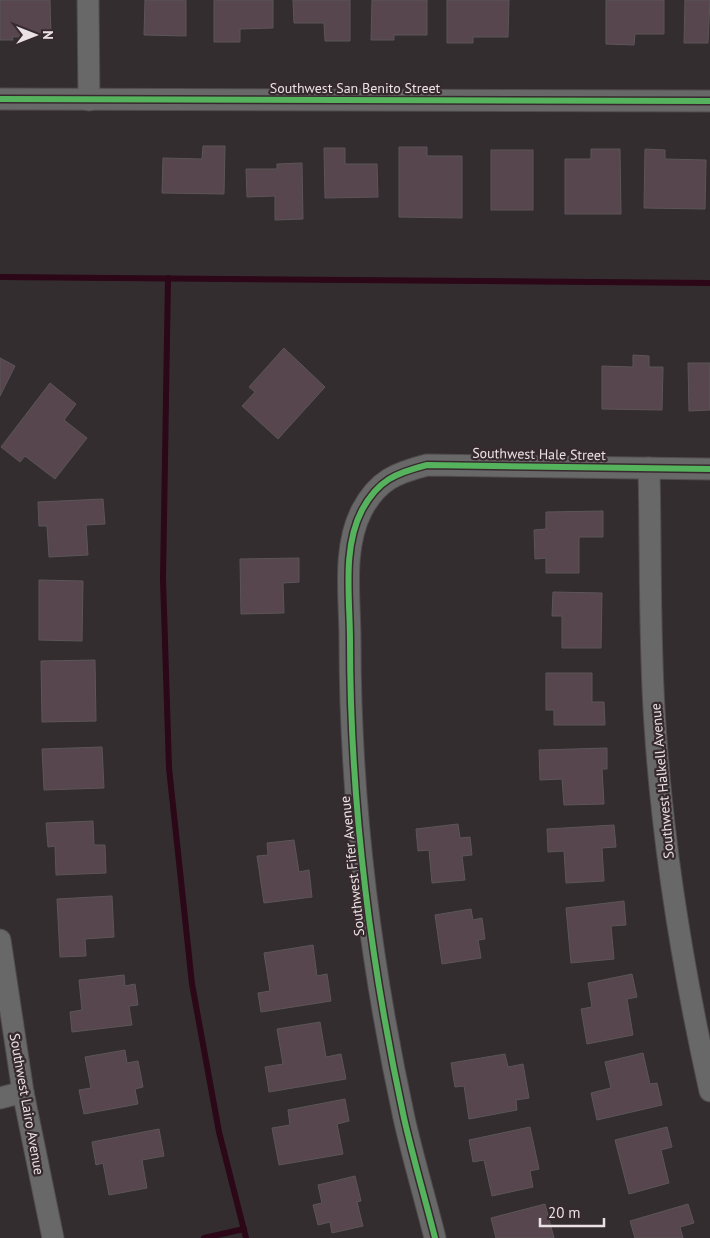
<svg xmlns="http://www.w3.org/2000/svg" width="710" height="1238" font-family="'PT Sans',sans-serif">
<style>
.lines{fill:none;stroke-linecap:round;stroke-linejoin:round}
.stream{stroke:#2b0717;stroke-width:6}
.building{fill:#57464d;stroke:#5b5658}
.minor-casing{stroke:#504b4d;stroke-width:23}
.minor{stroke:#686869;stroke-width:21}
.cycleway-casing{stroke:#372a2e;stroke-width:9}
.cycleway{stroke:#56b35d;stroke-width:6}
.labels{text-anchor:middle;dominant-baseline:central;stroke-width:4.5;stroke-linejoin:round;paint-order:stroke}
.street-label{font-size:14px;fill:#e9e1e3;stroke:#372a2e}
</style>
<rect width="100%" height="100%" fill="#342d2f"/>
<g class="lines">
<g class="stream">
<polyline points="0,277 710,283"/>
<polyline points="168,278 163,579 169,768 192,984 219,1132 246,1238"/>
<polyline points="204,1238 244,1229"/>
</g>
</g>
<g class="building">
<polygon points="0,0 50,0 51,36 12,37 13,40 0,40"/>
<polygon points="145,0 186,0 186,36 144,35"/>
<polygon points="214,0 273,0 273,28 240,29 240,42 214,42"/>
<polygon points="293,0 350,0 350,41 325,41 324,23 294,23"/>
<polygon points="372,0 427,0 427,35 394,35 394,40 371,40"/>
<polygon points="447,0 509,0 508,37 473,37 473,43 447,43"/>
<polygon points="606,0 664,0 664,34 635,34 634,45 606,44"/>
<polygon points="685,0 710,0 708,43 684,43"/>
<polygon points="203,146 225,146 224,194 162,193 163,158 202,159"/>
<polygon points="399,147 427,147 427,156 462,156 462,218 399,217"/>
<polygon points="324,148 345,148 345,164 377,164 378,197 325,198"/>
<polygon points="591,149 620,149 621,214 565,214 565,159 591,159"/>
<polygon points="645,149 665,150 665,159 706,160 705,209 644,208"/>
<rect x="491" y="150" width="42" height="60"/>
<polygon points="302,163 303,219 275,220 275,196 247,197 246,169 277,169 277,164"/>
<polygon points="284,348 325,387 278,439 242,406 255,392 249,387"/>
<polygon points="633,355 649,356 649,367 663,367 662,410 602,409 602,366 633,367"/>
<polygon points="0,358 15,366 0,396"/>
<polygon points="688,363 710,363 710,410 689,411"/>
<polygon points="50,383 76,404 64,420 87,438 55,479 25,456 20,462 1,447"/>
<polygon points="103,499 105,524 86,525 88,555 49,557 47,526 39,526 38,502"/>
<polygon points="603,511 603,537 579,537 579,573 546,573 546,558 535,559 534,530 546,529 546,512"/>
<polygon points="299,558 299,582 283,583 284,613 241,614 240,559"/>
<polygon points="39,580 83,581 82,641 39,640"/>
<polygon points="553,592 602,593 601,648 562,648 562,616 552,616"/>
<polygon points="95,660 96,721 42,722 41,661"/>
<polygon points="546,673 592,673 592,702 604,702 605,725 554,725 554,710 546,710"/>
<polygon points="102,747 104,788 44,790 42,749"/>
<polygon points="607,748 607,769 602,769 604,804 564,805 562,779 540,780 539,750"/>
<polygon points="93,821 94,845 105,845 106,873 56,875 55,846 48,847 46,823"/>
<polygon points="458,824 460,838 470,837 472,855 462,856 465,880 432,883 429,850 418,851 416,829"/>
<polygon points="614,825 616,847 602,848 604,881 566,883 564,851 548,852 547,829"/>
<polygon points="294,840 299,872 309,870 312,897 264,903 257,856 268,855 267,843"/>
<polygon points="112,896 114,937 85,939 86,956 60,957 57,899"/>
<polygon points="624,901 626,925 611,926 614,959 571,963 566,908"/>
<polygon points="471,909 473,920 482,918 485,939 478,940 481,958 442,964 435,915"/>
<polygon points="313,945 317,976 327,974 331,1001 261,1012 258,993 270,991 264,953"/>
<polygon points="632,974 637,997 627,999 633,1035 587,1044 581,1009 592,1007 588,983"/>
<polygon points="124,975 125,986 135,984 138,1005 129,1006 132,1025 72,1032 70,1012 82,1010 79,980"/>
<polygon points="320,1022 326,1057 341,1054 346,1079 269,1092 265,1067 283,1064 277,1029"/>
<polygon points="125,1050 127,1063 138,1061 143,1087 135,1089 138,1104 84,1114 79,1090 91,1088 85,1057"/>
<polygon points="643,1053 650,1084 657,1083 662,1105 597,1120 591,1093 611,1088 605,1062"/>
<polygon points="505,1054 508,1067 523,1064 529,1098 516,1100 517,1110 469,1119 464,1086 455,1087 451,1063"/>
<polygon points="345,1099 349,1121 337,1124 343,1154 279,1165 272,1128 290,1125 288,1110"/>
<polygon points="530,1127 539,1169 530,1171 533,1187 492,1196 484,1160 473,1162 469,1140"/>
<polygon points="667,1127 672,1147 661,1150 669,1183 629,1194 615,1140"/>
<polygon points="159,1129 164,1156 142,1160 147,1188 109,1195 103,1163 96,1165 92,1142"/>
<polygon points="355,1176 361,1201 357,1202 363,1226 332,1233 330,1222 318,1225 313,1205 322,1203 318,1185"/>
<polygon points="545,1204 554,1238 496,1238 491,1218"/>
<polygon points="688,1204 694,1223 680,1227 683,1238 635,1238 630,1221"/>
</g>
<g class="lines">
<defs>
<g id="minor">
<polyline points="88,0 89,100"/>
<polyline points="0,99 710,101"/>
<path d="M649,468C651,554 649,640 655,725C663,849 683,970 710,1091"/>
<polyline points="0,940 23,1092 53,1238"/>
<polyline points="0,1098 23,1092"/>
<path d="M435,1238C425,1198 413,1158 404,1118C370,961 350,800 350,640C350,598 342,548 362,510C378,480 396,473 427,465L710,469"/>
</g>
</defs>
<use href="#minor" class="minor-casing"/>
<use href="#minor" class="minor"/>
<defs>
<g id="cycleway">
<polyline points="0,99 710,101"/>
<path d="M435,1238C425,1198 413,1158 404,1118C370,961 350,800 350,640C350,598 342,548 362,510C378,480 396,473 427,465L710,469"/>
</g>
</defs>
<use href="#cycleway" class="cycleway-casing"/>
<use href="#cycleway" class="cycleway"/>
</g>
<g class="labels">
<g class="street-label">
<text x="355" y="88">Southwest San Benito Street</text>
<text transform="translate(539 454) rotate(1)">Southwest Hale Street</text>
<text transform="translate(662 781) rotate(-95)">Southwest Halkell Avenue</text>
<text transform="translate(352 866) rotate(-96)">Southwest Fifer Avenue</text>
<text transform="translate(27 1104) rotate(80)">Southwest Lairo Avenue</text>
</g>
</g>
<g transform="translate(35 35) rotate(90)" stroke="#372a2e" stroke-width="4" paint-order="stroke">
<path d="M0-4L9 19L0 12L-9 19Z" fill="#e9e1e3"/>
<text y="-8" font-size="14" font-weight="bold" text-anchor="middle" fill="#e9e1e3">N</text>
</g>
<path d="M540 1218v8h64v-8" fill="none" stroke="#e9e1e3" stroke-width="2.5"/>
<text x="548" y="1218" font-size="15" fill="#e9e1e3" stroke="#372a2e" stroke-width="4" paint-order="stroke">20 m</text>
</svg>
